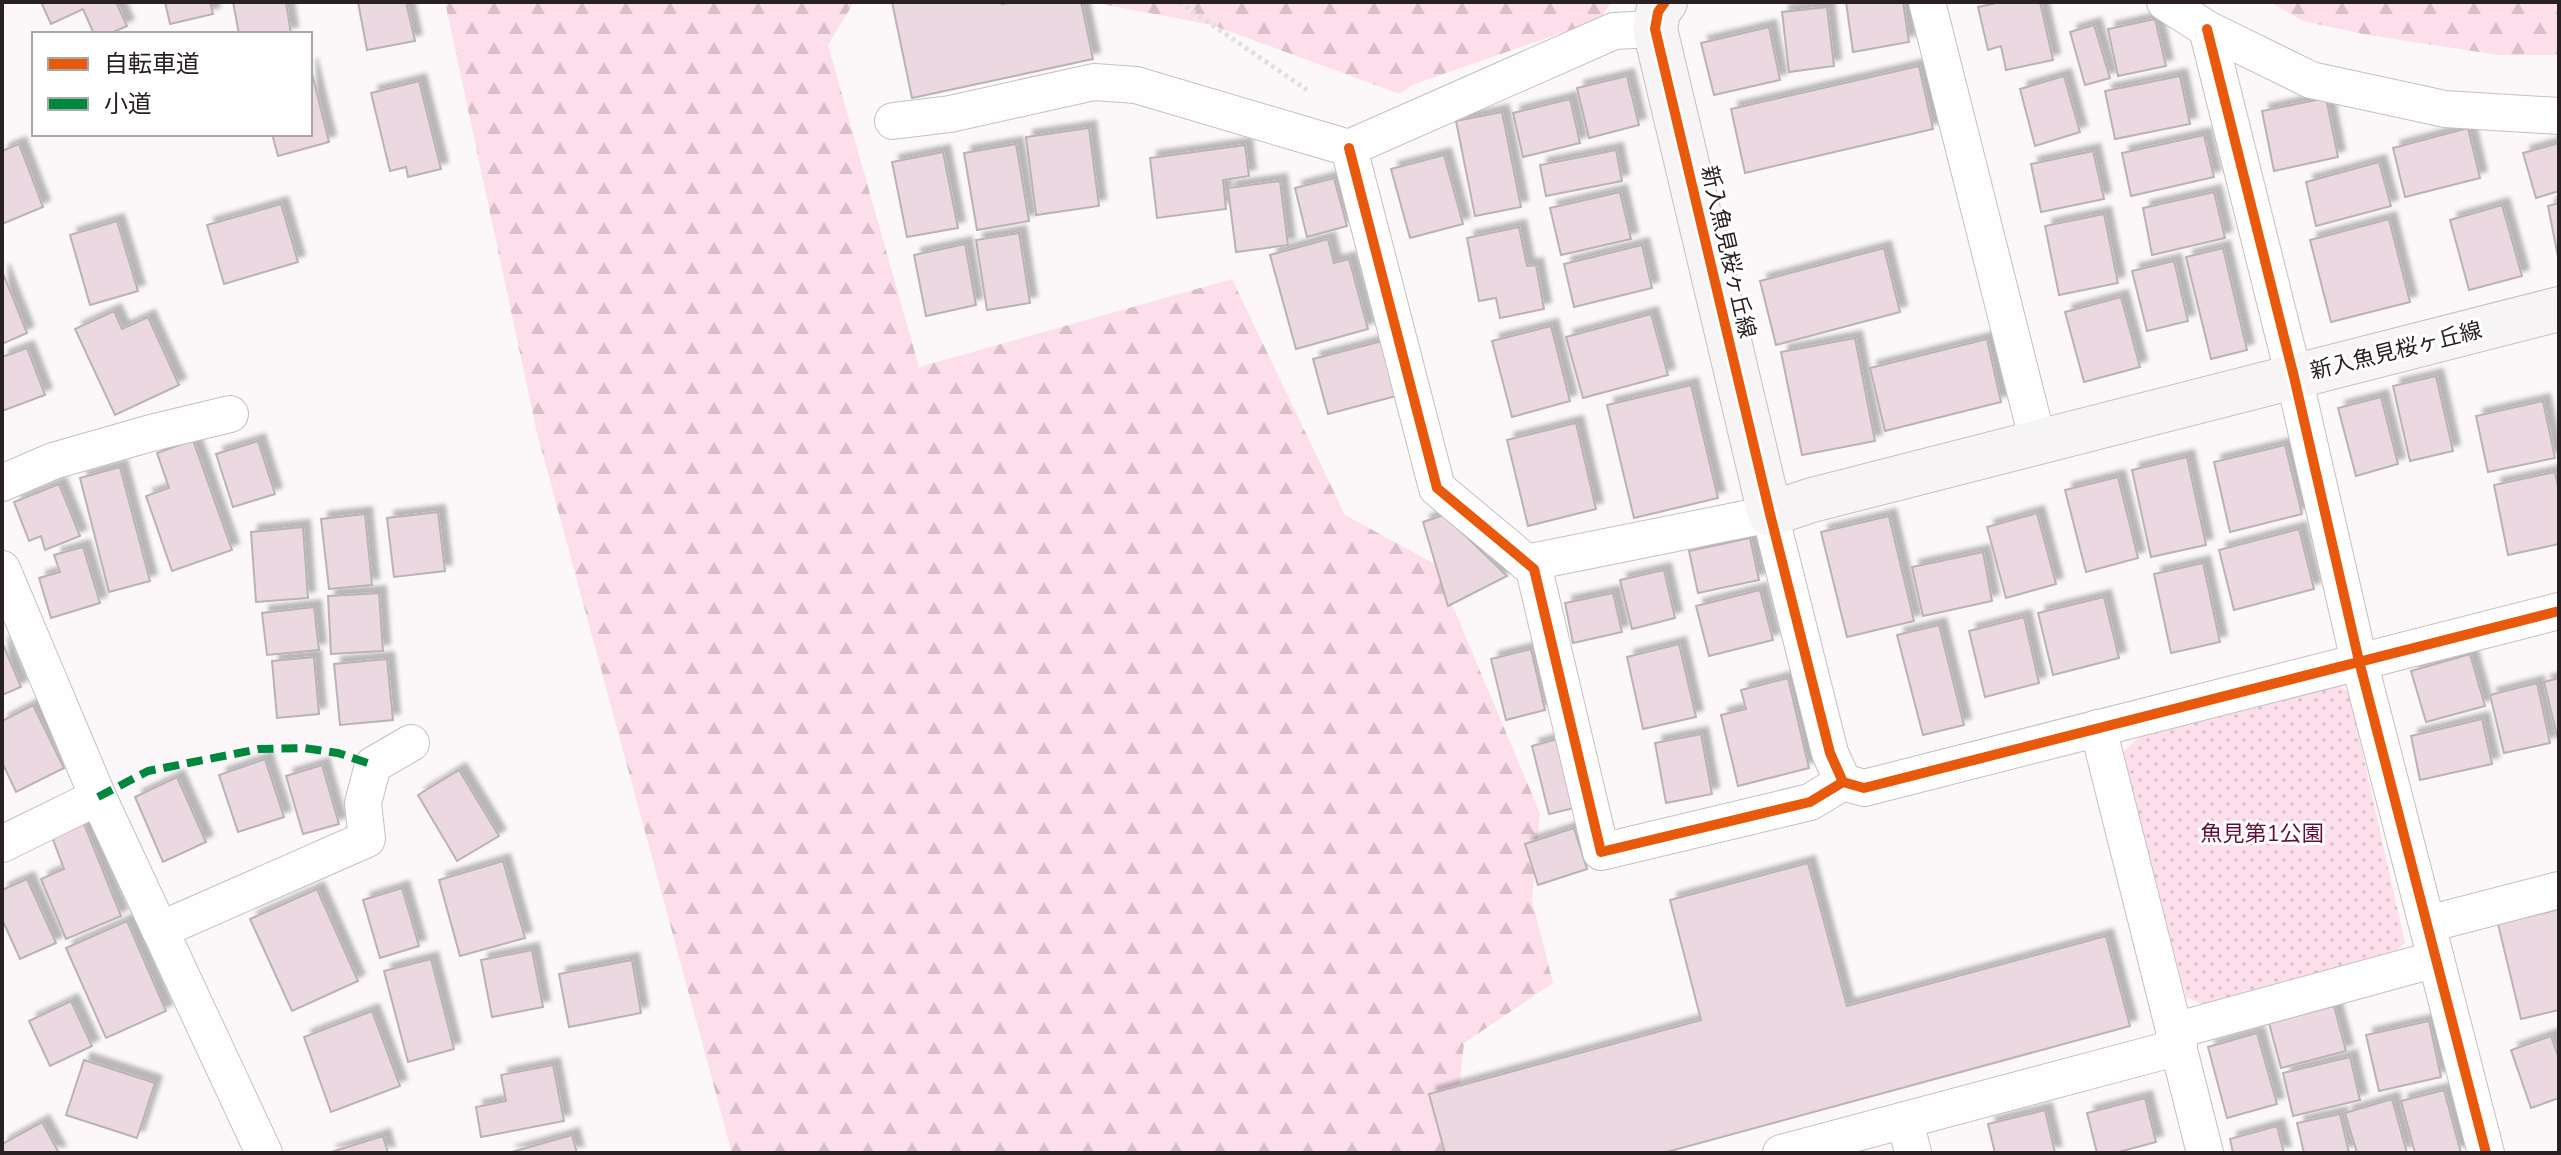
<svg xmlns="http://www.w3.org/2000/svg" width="2561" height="1155" font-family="'Nunito Sans','Noto Sans JP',sans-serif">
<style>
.forest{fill:url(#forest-firs)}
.park{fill:url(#park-dots)}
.building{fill:#ecd8e0;stroke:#b9b3b5;stroke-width:2;filter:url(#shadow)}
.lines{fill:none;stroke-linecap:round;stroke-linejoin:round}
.street-casing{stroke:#c6bfc2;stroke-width:38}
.secondary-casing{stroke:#c6bfc2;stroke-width:46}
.path{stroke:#e1dfe0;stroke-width:5;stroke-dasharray:4 4;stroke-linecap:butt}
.street{stroke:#fffefe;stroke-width:36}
.secondary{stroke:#f7f4f5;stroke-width:44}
.quiet{stroke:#00873e;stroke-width:8;stroke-dasharray:16 8;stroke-linecap:butt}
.cycleway-casing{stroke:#fff;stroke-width:15}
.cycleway{stroke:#e8590c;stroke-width:10}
.labels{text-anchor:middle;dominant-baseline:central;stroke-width:6;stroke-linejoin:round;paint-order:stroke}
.street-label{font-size:22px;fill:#292023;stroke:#fff}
.park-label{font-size:22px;fill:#620d3c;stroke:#fff}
</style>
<defs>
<pattern id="forest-firs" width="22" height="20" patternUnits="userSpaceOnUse" patternTransform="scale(2)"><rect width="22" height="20" fill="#fddfeb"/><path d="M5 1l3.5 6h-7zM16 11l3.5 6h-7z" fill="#d9bfc9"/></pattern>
<pattern id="park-dots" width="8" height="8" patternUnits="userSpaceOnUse" patternTransform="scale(2)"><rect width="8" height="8" fill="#fddfeb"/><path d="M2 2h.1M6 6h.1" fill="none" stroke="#d9bfc9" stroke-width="1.8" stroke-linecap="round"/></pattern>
<filter id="shadow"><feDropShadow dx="7" dy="-7" stdDeviation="2" flood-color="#0004"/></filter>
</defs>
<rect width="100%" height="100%" fill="#fcf8fa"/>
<g class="forest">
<polygon points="445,2 854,2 828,45 919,367 1232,279 1345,515 1435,564 1540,813 1532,900 1553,983 1464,1043 1452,1153 732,1153 537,433"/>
<polygon points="1091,2 1611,2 1601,19 1412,85 1400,94 1212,25"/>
<polygon points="2270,2 2559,2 2559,55 2498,55 2368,35 2303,21"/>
</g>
<polygon class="park" points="2337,684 2349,693 2405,943 2387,961 2208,1007 2186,997 2122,753 2139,737"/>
<g class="building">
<polygon points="41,2 116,2 127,26 109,34 94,34 83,9 51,24"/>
<polygon points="165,2 210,2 213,14 170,24"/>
<polygon points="233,2 286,2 291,34 239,34"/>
<polygon points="358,2 406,2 415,41 367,50"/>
<polygon points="892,2 1002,2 1002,4 1014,2 1081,2 1093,59 912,98"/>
<polygon points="1846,2 1903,2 1909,42 1853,52"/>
<polygon points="2001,2 2040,2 2053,60 2006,70 2001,46 1988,50 1978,7"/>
<polygon points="1827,7 1834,66 1789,72 1782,12"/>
<polygon points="2155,19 2166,66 2118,76 2108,29"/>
<polygon points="2094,25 2110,78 2085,85 2070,32"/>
<polygon points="1769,27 1780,80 1714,95 1701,43"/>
<polygon points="310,65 329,142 278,156 272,134 310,134"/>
<polygon points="1919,66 1933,129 1745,173 1731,109"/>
<polygon points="1627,76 1639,125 1589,138 1577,88"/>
<polygon points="2064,76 2080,132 2035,146 2020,89"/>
<polygon points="2180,76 2190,124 2115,139 2105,91"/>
<polygon points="419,81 441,169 408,177 406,167 390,171 371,93"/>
<polygon points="2326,98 2338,157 2274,171 2262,111"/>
<polygon points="1570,99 1580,143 1523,157 1513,113"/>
<polygon points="1502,112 1521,207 1475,216 1456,121"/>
<polygon points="1089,128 1099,206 1036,215 1026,137"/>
<polygon points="2468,128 2480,178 2405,197 2393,148"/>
<polygon points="2204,135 2214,177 2131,196 2122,153"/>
<polygon points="2559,143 2559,191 2536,198 2523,153"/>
<polygon points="19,144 43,207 2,224 2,151"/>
<polygon points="1016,144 1029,221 977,230 964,153"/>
<polygon points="1245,145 1249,176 1223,180 1226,209 1157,218 1150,158"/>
<polygon points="1616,150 1622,181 1546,196 1540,165"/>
<polygon points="2093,151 2104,199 2041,212 2031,164"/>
<polygon points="943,152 958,228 907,237 892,162"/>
<polygon points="1444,155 1463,224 1410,238 1391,169"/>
<polygon points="2379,162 2391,206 2316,226 2306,182"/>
<polygon points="1334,178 1347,226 1307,237 1295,188"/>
<polygon points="1280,181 1288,245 1236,252 1228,188"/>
<polygon points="1620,192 1631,239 1561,255 1550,208"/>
<polygon points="2214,192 2225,238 2152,255 2143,208"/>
<polygon points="2559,203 2559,262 2548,206"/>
<polygon points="281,204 298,262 224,284 207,225"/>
<polygon points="2502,205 2522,276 2469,290 2450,220"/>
<polygon points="2104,214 2118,283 2059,295 2045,226"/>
<polygon points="2389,219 2410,302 2331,322 2310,240"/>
<polygon points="117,221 138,291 90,305 70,235"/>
<polygon points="1519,227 1527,266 1536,265 1544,309 1500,318 1496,298 1479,301 1467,238"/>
<polygon points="1019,233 1030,303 987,310 976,240"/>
<polygon points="1328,239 1334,263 1349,259 1368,329 1296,349 1270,255"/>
<polygon points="965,244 976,305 926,316 914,255"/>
<polygon points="1642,245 1652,288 1574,307 1564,264"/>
<polygon points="1884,248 1900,312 1776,345 1760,281"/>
<polygon points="2223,248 2247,350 2211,359 2186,257"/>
<polygon points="2174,261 2188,321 2147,331 2132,271"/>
<polygon points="2,271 27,333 2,344"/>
<polygon points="2121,297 2140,367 2084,382 2065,312"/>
<polygon points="114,311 122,329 148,317 179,385 115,415 75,329"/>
<polygon points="1651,314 1668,375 1583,398 1566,337"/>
<polygon points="1551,326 1570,401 1512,417 1492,341"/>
<polygon points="1855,338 1875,441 1802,455 1781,352"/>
<polygon points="1987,339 2001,402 1885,431 1870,368"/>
<polygon points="1382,341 1396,396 1328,414 1313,359"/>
<polygon points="27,348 45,395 2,411 2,357"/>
<polygon points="2436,376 2453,451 2410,461 2393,386"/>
<polygon points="1691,385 1718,498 1634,518 1607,405"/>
<polygon points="2381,397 2398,464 2356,476 2338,408"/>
<polygon points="2543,401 2555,458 2488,472 2476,416"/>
<polygon points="1576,423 1596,509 1528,526 1507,440"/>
<polygon points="193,440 232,550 172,571 146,496 169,488 157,453"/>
<polygon points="258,441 275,494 233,507 216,454"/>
<polygon points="2285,445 2302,514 2230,532 2214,462"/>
<polygon points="2187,457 2206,545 2151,557 2132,470"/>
<polygon points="120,467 150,581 109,592 80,478"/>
<polygon points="2555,472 2559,491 2559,544 2508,555 2494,485"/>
<polygon points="2118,477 2138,558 2086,572 2065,490"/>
<polygon points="59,484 80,536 45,550 41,536 29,541 14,502"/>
<polygon points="438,512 445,571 394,577 387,518"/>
<polygon points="2037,513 2056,584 2006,598 1987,527"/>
<polygon points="365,514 372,585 329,589 321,519"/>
<polygon points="1444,515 1507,576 1448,606 1423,522"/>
<polygon points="1889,516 1914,621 1847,637 1821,532"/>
<polygon points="303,527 308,598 256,602 251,532"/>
<polygon points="2299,529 2314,589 2234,610 2219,550"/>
<polygon points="1750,538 1759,580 1698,593 1689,551"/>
<polygon points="83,547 100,603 51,618 39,578 60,572 54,555"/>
<polygon points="1983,552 1992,601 1923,616 1912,567"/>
<polygon points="2203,563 2220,642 2171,653 2154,574"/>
<polygon points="1664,570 1675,618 1632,629 1620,580"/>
<polygon points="1760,590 1773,640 1709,656 1696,606"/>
<polygon points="379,593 383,651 331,654 328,596"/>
<polygon points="1613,593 1622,632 1573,643 1565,603"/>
<polygon points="2104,597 2119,658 2053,675 2038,613"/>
<polygon points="314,607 319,650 267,655 262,613"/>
<polygon points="2024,617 2039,683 1985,697 1969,631"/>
<polygon points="1939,625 1964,725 1923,735 1897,635"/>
<polygon points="2,642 21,687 2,695"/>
<polygon points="1679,644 1696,717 1643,729 1627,657"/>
<polygon points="1531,649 1545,710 1506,720 1491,659"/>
<polygon points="2470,654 2485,706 2426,722 2411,671"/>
<polygon points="314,657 319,714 277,718 272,661"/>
<polygon points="387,659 393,720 340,725 334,664"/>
<polygon points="1788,678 1809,768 1738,786 1721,715 1746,709 1741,690"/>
<polygon points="2559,678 2559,740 2558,740 2544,682"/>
<polygon points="2537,683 2550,743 2504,753 2490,695"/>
<polygon points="33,705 64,768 16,792 2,762 2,721"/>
<polygon points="2482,719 2492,764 2420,780 2411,736"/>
<polygon points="1701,734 1712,794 1666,803 1655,743"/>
<polygon points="1557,739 1574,808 1549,814 1532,746"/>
<polygon points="265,759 284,817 238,832 219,775"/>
<polygon points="322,765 339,824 303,834 286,776"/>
<polygon points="459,770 499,836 457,861 418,795"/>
<polygon points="177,777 206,842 163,862 135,797"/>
<polygon points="84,824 121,916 66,939 41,879 64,869 52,837"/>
<polygon points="1574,828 1587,869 1538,885 1525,844"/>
<polygon points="503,861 525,938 460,956 439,880"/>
<polygon points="1808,863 1847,1006 2106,936 2130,1026 1663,1153 1445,1153 1429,1094 1701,1020 1670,900"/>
<polygon points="27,879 56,943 20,959 2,919 2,890"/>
<polygon points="402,888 419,946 380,958 363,900"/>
<polygon points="317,889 358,981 292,1011 250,919"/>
<polygon points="2559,909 2559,1010 2521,1019 2498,924"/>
<polygon points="127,921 166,1011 106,1038 66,948"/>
<polygon points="532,950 543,1007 492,1017 481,960"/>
<polygon points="431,959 454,1049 408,1062 384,971"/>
<polygon points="632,960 641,1013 569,1027 559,974"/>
<polygon points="71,1001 92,1046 50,1066 29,1021"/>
<polygon points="2334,1006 2346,1051 2281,1068 2269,1023"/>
<polygon points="372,1011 400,1086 331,1112 304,1037"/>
<polygon points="2429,1021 2441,1077 2379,1091 2366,1035"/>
<polygon points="2257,1033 2277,1104 2227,1118 2208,1047"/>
<polygon points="2551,1036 2559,1059 2559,1098 2531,1108 2511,1050"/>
<polygon points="2350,1057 2360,1100 2293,1116 2283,1073"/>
<polygon points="84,1060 155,1083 137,1138 66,1115"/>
<polygon points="553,1065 564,1121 481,1137 476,1107 506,1101 501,1075"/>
<polygon points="2444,1090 2461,1153 2415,1153 2401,1101"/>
<polygon points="2145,1098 2156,1142 2115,1153 2097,1153 2087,1113"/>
<polygon points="2392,1099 2407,1153 2357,1153 2345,1113"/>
<polygon points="2045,1110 2055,1153 1995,1153 1988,1124"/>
<polygon points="2340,1114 2349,1153 2304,1153 2297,1123"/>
<polygon points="42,1122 59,1153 2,1153 2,1144"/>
<polygon points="2277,1126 2284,1153 2233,1153 2230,1139"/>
<polygon points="572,1135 577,1153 508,1153"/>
<polygon points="383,1136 388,1153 328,1153"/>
</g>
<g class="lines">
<defs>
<g id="street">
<polyline points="1927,2 2038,442"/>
<polyline points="2165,2 2207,29 2311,80 2445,109 2559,116"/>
<polyline points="2207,29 2294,377 2359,661 2486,1153"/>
<polyline points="893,121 950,114 1094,82 1136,85 1349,148 1614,31 1655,29"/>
<polyline points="1349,148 1437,488 1534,569 1601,852 1810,802 1843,782"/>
<polyline points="2,483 53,461 151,433 230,414"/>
<polyline points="1526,563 1770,514 1830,753 1843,782 1864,788 2559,611"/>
<polyline points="2,569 98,797 264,1153"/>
<polyline points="2098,728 2205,1153"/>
<polyline points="2,844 98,797"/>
<polyline points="2428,924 2559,890"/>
<polyline points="160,930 367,839 363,803 373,765 411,743"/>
<polyline points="2174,1031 2436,959"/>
<polyline points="1905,1120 1913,1153"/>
<polyline points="1781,1153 2179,1047"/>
</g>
<polyline id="secondary" points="1665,2 1658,12 1655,29 1770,514 1812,500 2559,309"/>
</defs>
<use href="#street" class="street-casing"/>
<use href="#secondary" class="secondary-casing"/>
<polyline class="path" points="1179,2 1307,90"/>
<use href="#street" class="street"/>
<use href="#secondary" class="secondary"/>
<polyline class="quiet" points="98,797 148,771 259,749 304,748 338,753 373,765"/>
<defs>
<g id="cycleway">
<polyline points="1665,2 1658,12 1655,29 1770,514 1830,753 1843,782 1864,788 2559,611"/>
<polyline points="2207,29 2294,377 2359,661 2486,1153"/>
<polyline points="1349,148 1437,488 1534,569 1601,852 1810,802 1843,782"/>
</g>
</defs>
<use href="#cycleway" class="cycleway-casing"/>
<use href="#cycleway" class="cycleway"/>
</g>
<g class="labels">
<g class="street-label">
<text transform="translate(1728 252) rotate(77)">新入魚見桜ヶ丘線</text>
<text transform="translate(2396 351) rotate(-14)">新入魚見桜ヶ丘線</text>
</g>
<g class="park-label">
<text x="2262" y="834">魚見第1公園</text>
</g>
</g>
<rect width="2561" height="1155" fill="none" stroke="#292023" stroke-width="8"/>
<rect x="32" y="32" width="280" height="104" fill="#ffffff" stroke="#a9a6a7" stroke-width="2"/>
<rect x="48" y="58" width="40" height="12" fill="#e8590c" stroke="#a9a6a7" stroke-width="2"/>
<text x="104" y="72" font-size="24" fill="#292023">自転車道</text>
<rect x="48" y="98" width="40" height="12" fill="#00873e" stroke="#a9a6a7" stroke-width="2"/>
<text x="104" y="112" font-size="24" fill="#292023">小道</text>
</svg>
